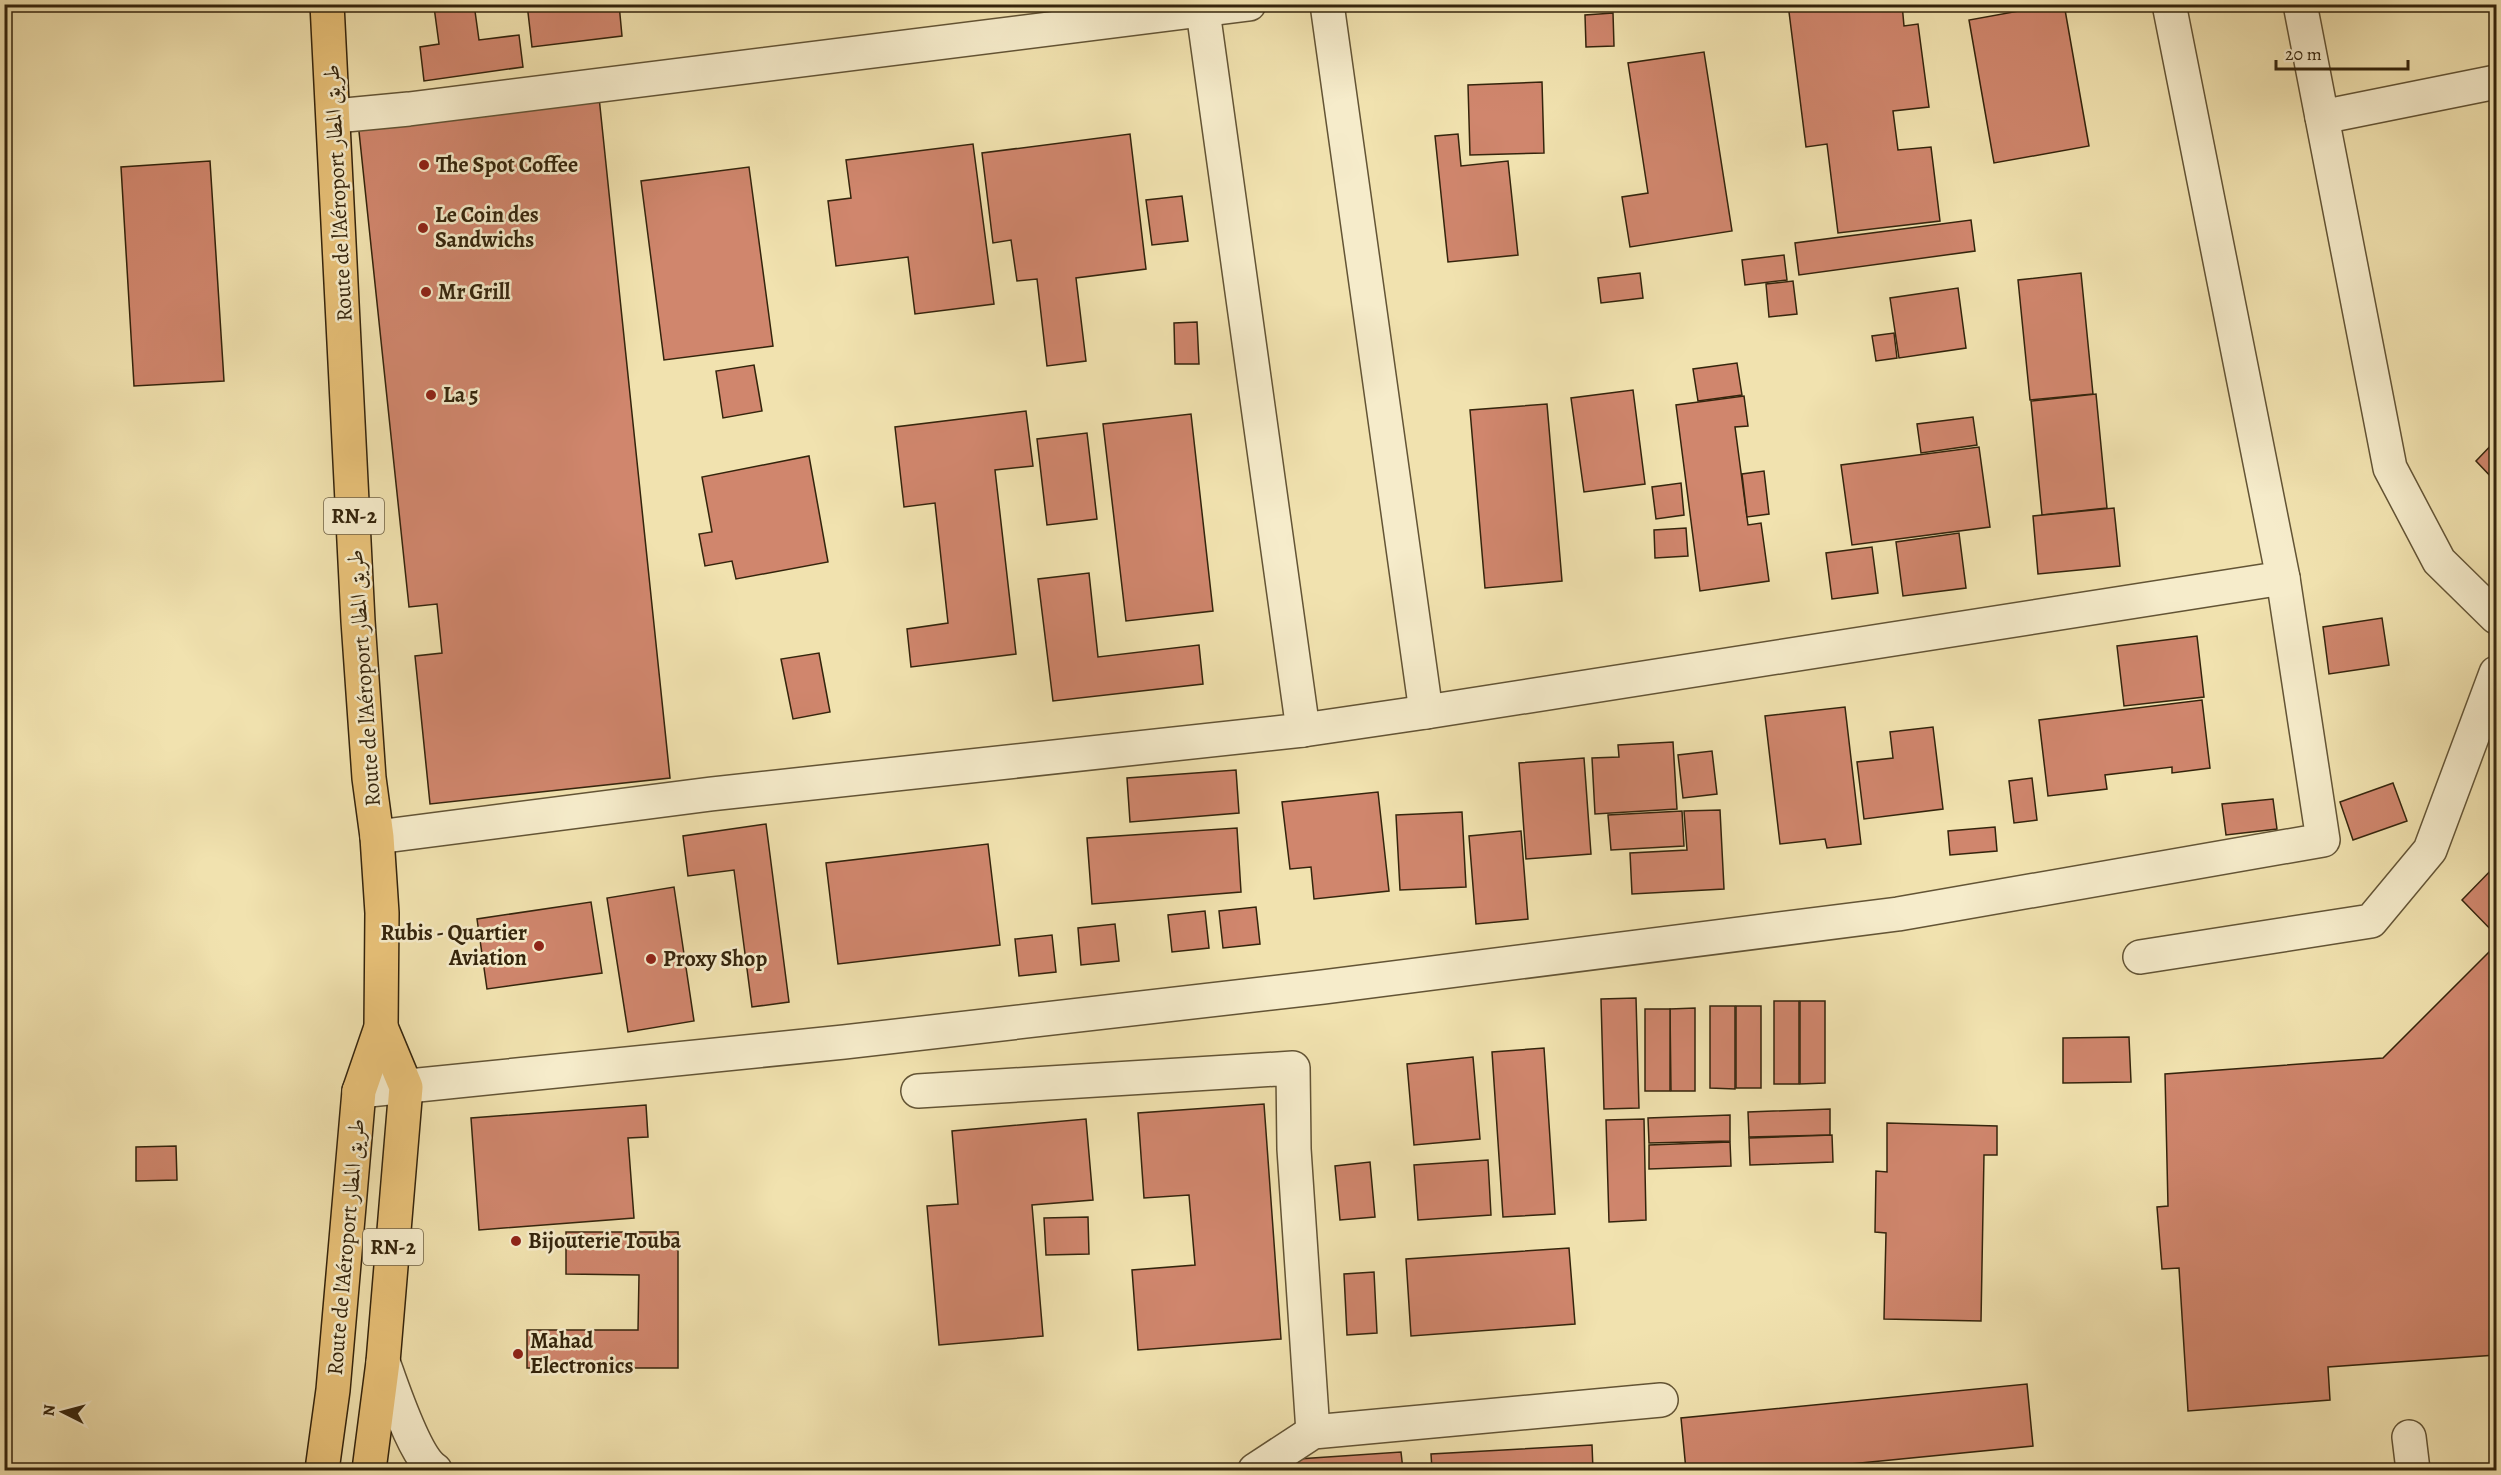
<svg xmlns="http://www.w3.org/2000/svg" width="2501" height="1475" font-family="Alegreya,Amiri,serif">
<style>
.building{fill:#d0866d;stroke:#34240c;stroke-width:1.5}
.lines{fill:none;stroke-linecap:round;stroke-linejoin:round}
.minor-casing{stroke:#635435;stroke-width:36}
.major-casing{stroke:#34240c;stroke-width:36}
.minor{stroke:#f6eccb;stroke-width:33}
.major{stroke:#e8c178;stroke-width:33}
.poi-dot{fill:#8f2418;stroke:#f6eccb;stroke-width:2}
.labels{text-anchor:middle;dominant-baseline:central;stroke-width:5;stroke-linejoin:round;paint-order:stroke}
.shield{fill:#f6eccb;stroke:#6e6045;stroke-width:1.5}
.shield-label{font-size:21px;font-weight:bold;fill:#34240c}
.poi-label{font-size:22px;font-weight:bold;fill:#34240c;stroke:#f6eccb;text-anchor:start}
.street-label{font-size:22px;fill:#34240c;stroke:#f6eccb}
</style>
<rect width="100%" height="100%" fill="#f1e2af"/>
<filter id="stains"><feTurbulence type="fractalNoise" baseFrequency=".00333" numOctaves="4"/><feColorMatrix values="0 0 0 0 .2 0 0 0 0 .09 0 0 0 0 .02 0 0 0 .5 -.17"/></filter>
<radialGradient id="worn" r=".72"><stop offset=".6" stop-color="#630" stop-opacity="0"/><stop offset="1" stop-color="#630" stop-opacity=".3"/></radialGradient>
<g class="building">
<polygon points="453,4 474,4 479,40 519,35 523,67 424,81 420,47 439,44 434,7"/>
<polygon points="527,4 619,4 622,36 532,47"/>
<polygon points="1788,4 1902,4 1904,26 1918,24 1929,107 1893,111 1898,150 1931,147 1940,221 1838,233 1827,144 1806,147"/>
<polygon points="2057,4 2064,4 2089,146 1994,163 1969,20"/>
<polygon points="1613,13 1614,46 1586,47 1585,15"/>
<polygon points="1704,52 1732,231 1630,247 1622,197 1648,193 1628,63"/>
<polygon points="1542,82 1544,153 1470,155 1468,85"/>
<polygon points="599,97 670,778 430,804 415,656 442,653 437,604 409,607 358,122"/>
<polygon points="1130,134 1146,269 1076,278 1086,361 1047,366 1037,279 1017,281 1011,240 993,243 982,153"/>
<polygon points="1458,134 1461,166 1508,161 1518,255 1448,262 1435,136"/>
<polygon points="973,144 994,304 915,314 908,257 836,266 828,201 851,198 846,160"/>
<polygon points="210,161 224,381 134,386 121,167"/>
<polygon points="749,167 773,346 664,360 641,181"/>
<polygon points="1182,196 1188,241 1152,245 1146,200"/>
<polygon points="1971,220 1975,251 1799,275 1795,243"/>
<polygon points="1784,255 1787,280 1745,285 1742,260"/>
<polygon points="1640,273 1643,298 1601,303 1598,278"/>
<polygon points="2081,273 2093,394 2030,400 2018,280"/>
<polygon points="1793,281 1797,314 1769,317 1766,284"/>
<polygon points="1958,288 1966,348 1899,358 1890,298"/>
<polygon points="1197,322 1199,364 1175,364 1174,323"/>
<polygon points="1894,333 1897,358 1876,361 1872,336"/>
<polygon points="1737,363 1742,395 1698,401 1693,369"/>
<polygon points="754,365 762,411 723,418 716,371"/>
<polygon points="1633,390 1645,484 1584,492 1571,398"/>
<polygon points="2096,394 2107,508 2042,515 2031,401"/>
<polygon points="1744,396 1748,426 1735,427 1748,525 1761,523 1769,581 1700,591 1676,405"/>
<polygon points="1547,404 1562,581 1485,588 1470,410"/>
<polygon points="1026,411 1033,466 995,470 1016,654 911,667 907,629 948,623 935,503 904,507 895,427"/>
<polygon points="1191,414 1213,611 1126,621 1103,424"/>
<polygon points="1973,417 1977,445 1921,453 1917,424"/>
<polygon points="1087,433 1097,519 1047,525 1037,439"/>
<polygon points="2496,440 2496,482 2476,461"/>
<polygon points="1979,447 1990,527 1852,545 1841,465"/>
<polygon points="809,456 828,562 736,579 732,561 705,566 699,534 712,532 702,477"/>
<polygon points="1764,471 1769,514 1747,517 1742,474"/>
<polygon points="1681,483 1684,515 1656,519 1652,487"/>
<polygon points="2114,508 2120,566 2038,574 2033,516"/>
<polygon points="1686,528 1688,556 1655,558 1654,530"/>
<polygon points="1959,533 1966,588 1903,596 1896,542"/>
<polygon points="1872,547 1878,593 1832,599 1826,553"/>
<polygon points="1089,573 1098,657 1199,645 1203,684 1053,701 1038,579"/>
<polygon points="2382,618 2389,665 2329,674 2323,627"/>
<polygon points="2197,636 2204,697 2124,706 2117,646"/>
<polygon points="819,653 830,712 793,719 781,659"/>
<polygon points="2202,700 2210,768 2172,773 2172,767 2105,775 2107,789 2048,796 2039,720"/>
<polygon points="1845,707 1861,844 1827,848 1825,839 1780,844 1765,716"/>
<polygon points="1933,727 1943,809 1864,819 1857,762 1893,758 1890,732"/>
<polygon points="1673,742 1677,809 1595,814 1592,758 1619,757 1618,745"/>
<polygon points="1712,751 1717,794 1683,798 1678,755"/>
<polygon points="1584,758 1591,854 1526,859 1519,763"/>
<polygon points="1236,770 1239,813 1130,822 1127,778"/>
<polygon points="2032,778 2037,820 2014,823 2009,781"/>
<polygon points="2393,783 2407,821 2353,840 2340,802"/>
<polygon points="1378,792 1389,891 1314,899 1311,867 1290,869 1282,802"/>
<polygon points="2273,799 2277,829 2226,835 2222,804"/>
<polygon points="1720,810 1724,889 1632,894 1630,853 1687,850 1684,811"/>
<polygon points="1682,811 1684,846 1611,850 1608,815"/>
<polygon points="1462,812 1466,887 1400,890 1396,815"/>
<polygon points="766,824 789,1002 752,1007 734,870 688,876 683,836"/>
<polygon points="1995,827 1997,851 1950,855 1948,831"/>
<polygon points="1237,828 1241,892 1092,904 1087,838"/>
<polygon points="1521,831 1528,919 1476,924 1469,836"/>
<polygon points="988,844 1000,945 838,964 826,863"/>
<polygon points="2496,865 2496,935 2462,900"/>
<polygon points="674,887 694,1021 628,1032 607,898"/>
<polygon points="591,902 602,973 487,989 477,919"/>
<polygon points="1256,907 1260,944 1223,948 1219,911"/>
<polygon points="1205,911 1209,948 1172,952 1168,915"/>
<polygon points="1115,924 1119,961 1081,965 1078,928"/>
<polygon points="1052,935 1056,972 1019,976 1015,939"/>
<polygon points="2496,945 2496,1355 2328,1367 2330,1400 2188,1411 2179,1268 2162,1269 2157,1207 2168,1206 2165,1074 2383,1058"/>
<polygon points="1636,998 1639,1108 1604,1109 1601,999"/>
<rect x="1774" y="1001" width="25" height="83"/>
<polygon points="1800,1001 1825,1001 1825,1083 1800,1084"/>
<polygon points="1710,1006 1735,1006 1735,1089 1710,1088"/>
<rect x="1736" y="1006" width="25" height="82"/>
<polygon points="1695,1008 1695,1091 1671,1091 1670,1009"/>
<rect x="1645" y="1009" width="25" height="82"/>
<polygon points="2129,1037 2131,1082 2063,1083 2063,1038"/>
<polygon points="1544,1048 1555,1214 1503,1217 1492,1052"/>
<polygon points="1473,1057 1480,1139 1414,1145 1407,1064"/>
<polygon points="1264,1104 1281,1339 1138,1350 1132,1270 1195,1265 1189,1195 1144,1198 1138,1113"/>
<polygon points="646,1105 648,1137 628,1138 634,1218 479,1230 471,1118"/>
<polygon points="1830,1109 1830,1135 1749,1137 1748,1112"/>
<polygon points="1730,1115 1730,1141 1649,1143 1648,1118"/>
<polygon points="1086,1119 1093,1200 1032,1205 1043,1336 939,1345 927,1206 958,1204 952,1131"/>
<polygon points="1644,1119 1646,1220 1609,1222 1606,1120"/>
<polygon points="1887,1123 1997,1126 1997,1155 1984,1155 1981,1321 1884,1319 1886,1233 1875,1232 1876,1171 1887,1172"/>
<polygon points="1832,1135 1833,1162 1750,1165 1749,1138"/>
<polygon points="1730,1142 1731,1166 1649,1169 1649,1145"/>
<polygon points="176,1146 177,1180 136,1181 136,1147"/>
<polygon points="1488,1160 1491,1215 1418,1220 1414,1165"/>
<polygon points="1370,1162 1375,1217 1340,1220 1335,1166"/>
<polygon points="1088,1217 1089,1254 1046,1255 1044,1218"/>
<polygon points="566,1232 678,1232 678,1368 527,1368 527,1330 638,1330 639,1275 566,1274"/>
<polygon points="1569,1248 1575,1324 1411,1336 1406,1259"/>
<polygon points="1374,1272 1377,1333 1347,1335 1344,1274"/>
<polygon points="2027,1384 2033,1446 1789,1470 1686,1470 1681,1418"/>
<polygon points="1592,1445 1593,1470 1432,1470 1431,1454"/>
<polygon points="1401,1452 1403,1470 1299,1470 1298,1459"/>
</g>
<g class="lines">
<defs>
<g id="minor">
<polyline points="1327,4 1426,712 2283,578 2169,4"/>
<polyline points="2300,4 2390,468 2439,561 2496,617"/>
<polyline points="335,116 409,109 1249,4"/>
<polyline points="2322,117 2496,82"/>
<polyline points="1303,730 1426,712"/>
<polyline points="377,837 711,794 1303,730 1202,4"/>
<polyline points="2140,957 2371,921 2430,850 2496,673"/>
<polyline points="359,1091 844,1042 1323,987 1898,914 2323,840 2283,578"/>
<polyline points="918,1091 1293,1068 1294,1149 1313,1432"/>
<path d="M383,1362C393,1388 414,1456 435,1470"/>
<polyline points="2409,1437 2413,1470"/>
<polyline points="1255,1470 1313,1432 1661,1400"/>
</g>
<g id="major">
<polyline points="322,1470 333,1390 359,1091 381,1027 382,913 377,837 369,778 358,621 327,4"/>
<polyline points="369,1470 383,1362 406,1087 381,1027"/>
</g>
</defs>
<use href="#minor" class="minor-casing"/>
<use href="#major" class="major-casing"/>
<use href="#minor" class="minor"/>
<use href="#major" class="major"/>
</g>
<g class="poi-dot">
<circle cx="424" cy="165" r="6"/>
<circle cx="423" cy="228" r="6"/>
<circle cx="426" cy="292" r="6"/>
<circle cx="431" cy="395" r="6"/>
<circle cx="539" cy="946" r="6"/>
<circle cx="651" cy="959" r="6"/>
<circle cx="516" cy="1241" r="6"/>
<circle cx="518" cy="1354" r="6"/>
</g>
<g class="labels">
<g class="shield">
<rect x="324" y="498" width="60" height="36" rx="4.5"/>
<rect x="363" y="1229" width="60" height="36" rx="4.5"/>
</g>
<g class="shield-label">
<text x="354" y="516">RN-2</text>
<text x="393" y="1247">RN-2</text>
</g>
<g class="poi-label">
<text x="436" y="165">The Spot Coffee</text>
<text x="435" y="215">Le Coin des<tspan x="435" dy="25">Sandwichs</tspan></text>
<text x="438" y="292">Mr Grill</text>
<text x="443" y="395">La 5</text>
<text x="527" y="933" text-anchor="end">Rubis - Quartier<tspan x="527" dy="25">Aviation</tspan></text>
<text x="663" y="959">Proxy Shop</text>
<text x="528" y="1241">Bijouterie Touba</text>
<text x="530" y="1341">Mahad<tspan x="530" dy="25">Electronics</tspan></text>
</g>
<g class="street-label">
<text transform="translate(338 193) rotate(-93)">Route de l'Aéroport طريق المطار</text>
<text transform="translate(364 678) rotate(-94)">Route de l'Aéroport طريق المطار</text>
<text transform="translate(346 1247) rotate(-85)">Route de l'Aéroport طريق المطار</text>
</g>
</g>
<rect width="2501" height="1475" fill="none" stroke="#f1e2af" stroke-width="24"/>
<rect x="6" y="6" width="2489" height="1463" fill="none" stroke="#34240c" stroke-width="3"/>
<rect x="12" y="12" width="2477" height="1451" fill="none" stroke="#34240c" stroke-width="1.5"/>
<g transform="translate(63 1412) rotate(276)" stroke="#f6eccb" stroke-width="4.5" paint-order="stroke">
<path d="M0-4.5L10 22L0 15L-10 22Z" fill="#34240c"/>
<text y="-9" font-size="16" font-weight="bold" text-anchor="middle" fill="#34240c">N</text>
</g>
<path d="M2276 60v9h132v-9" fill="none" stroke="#34240c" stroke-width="3"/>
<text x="2285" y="60" font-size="18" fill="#34240c" stroke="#f6eccb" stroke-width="4.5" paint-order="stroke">20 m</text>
<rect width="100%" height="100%" filter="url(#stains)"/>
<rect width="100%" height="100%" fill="url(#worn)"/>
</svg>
